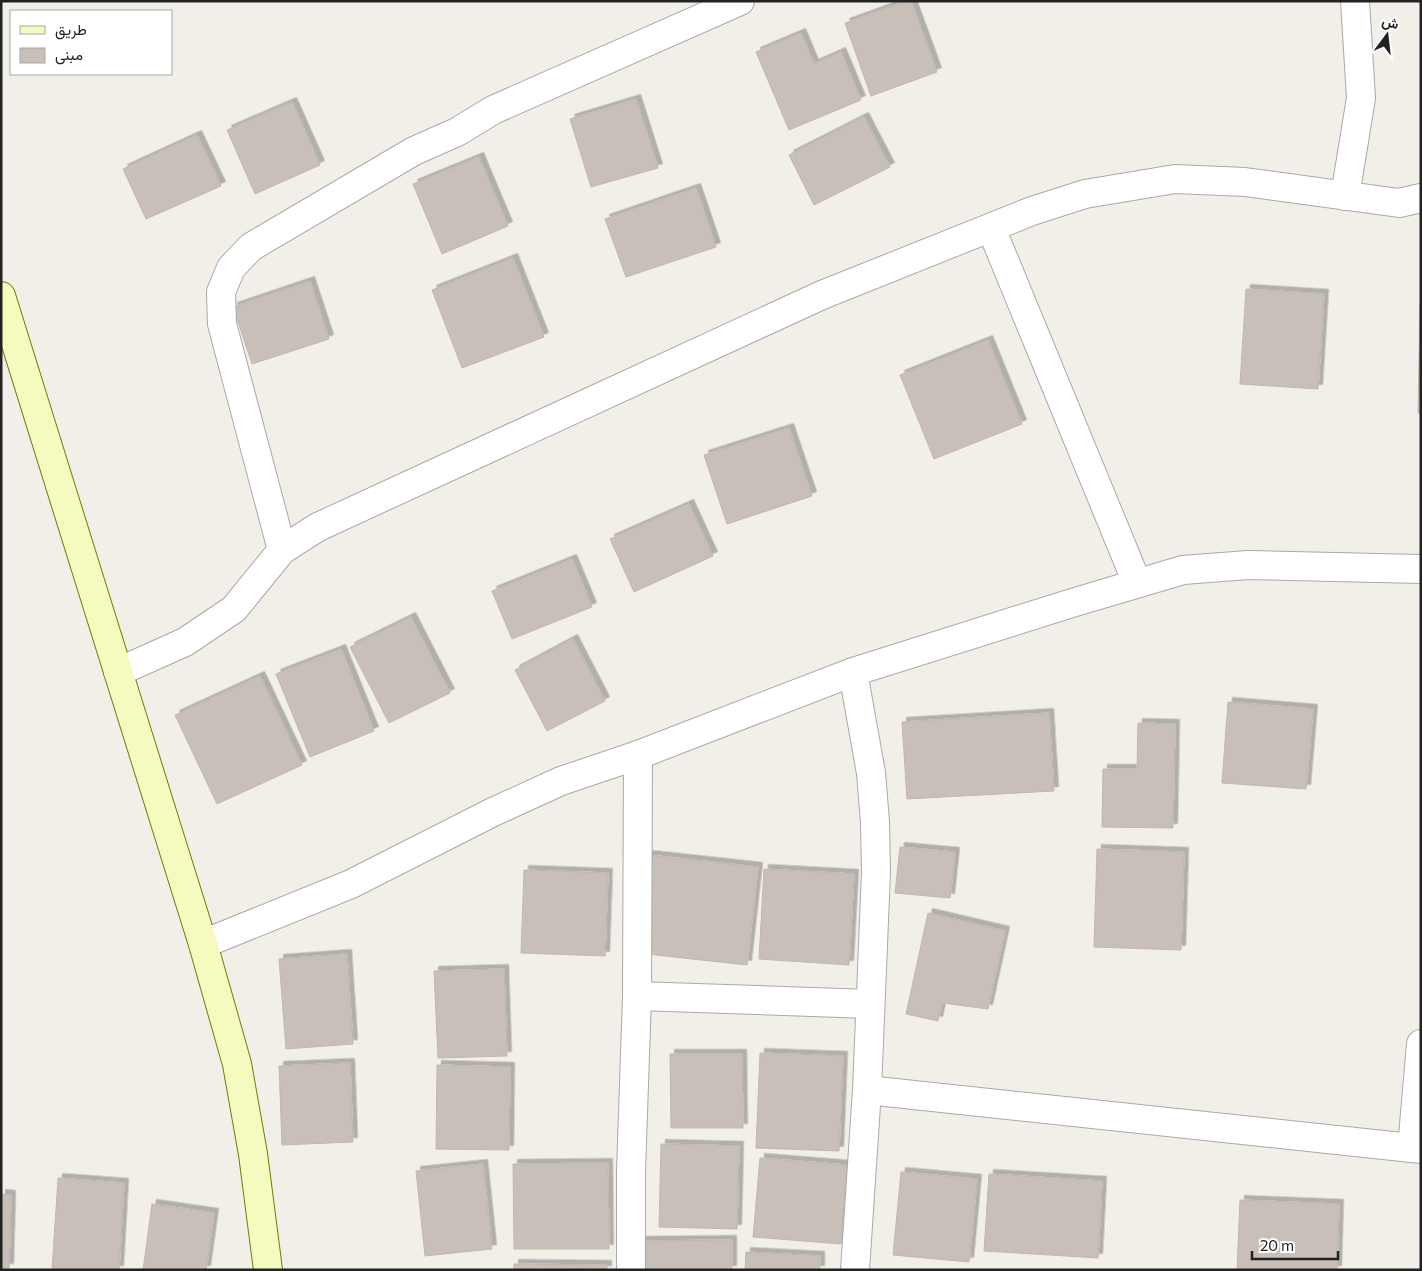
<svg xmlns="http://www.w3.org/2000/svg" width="1422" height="1271" font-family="Commissioner,Vazirmatn,sans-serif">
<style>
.building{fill:#c7bfb8;stroke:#c4b6ab;filter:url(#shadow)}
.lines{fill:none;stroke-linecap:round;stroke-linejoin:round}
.minor-casing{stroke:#a9a9a9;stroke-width:30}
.secondary-casing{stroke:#707d05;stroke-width:30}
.minor{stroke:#fff;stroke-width:28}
.secondary{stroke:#f7fabf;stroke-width:28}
</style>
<defs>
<filter id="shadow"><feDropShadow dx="4.5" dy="-4.5" stdDeviation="0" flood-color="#0004"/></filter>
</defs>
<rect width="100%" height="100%" fill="#f2efe9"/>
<g class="building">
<polygon points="906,1 911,1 937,72 871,96 845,23"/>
<polygon points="801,33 814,64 841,52 861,100 789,130 756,52"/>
<polygon points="636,99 658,168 591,187 570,119"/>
<polygon points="292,102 320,165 255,194 227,130"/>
<polygon points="864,117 890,167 814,205 789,155"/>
<polygon points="197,135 221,186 146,219 123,169"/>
<polygon points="479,157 508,226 442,254 413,184"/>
<polygon points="696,188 716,247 626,277 605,219"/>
<polygon points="513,258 544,337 462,368 432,290"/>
<polygon points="310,281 329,339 252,364 233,307"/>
<polygon points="1246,289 1324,294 1318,389 1240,384"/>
<polygon points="1420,304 1421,304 1421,413 1418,413"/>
<polygon points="988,340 1022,424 934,459 900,375"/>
<polygon points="789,428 812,496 727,524 704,455"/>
<polygon points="689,504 713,556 634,592 610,539"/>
<polygon points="572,559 592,607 512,639 492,591"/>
<polygon points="411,617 450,693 389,723 350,647"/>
<polygon points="573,639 605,701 547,731 515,670"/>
<polygon points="341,649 374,731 310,757 276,674"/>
<polygon points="260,676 302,765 217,804 175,715"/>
<polygon points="1228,702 1313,709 1306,789 1222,783"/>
<polygon points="1049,713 1054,791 907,799 902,722"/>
<polygon points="1138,723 1175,724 1173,828 1102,827 1103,769 1137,769"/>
<polygon points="900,847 955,852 950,898 895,893"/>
<polygon points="1097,849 1184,852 1181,950 1094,947"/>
<polygon points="648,855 758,867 747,965 637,953"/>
<polygon points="764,869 854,874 849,965 759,959"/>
<polygon points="524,870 608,873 605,956 521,953"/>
<polygon points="928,913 1005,931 988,1009 942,1003 938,1021 906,1014"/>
<polygon points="347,954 353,1044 286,1049 279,959"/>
<polygon points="504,969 507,1056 438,1058 434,971"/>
<polygon points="760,1053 843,1056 839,1151 756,1148"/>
<polygon points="670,1054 742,1054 743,1128 671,1128"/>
<polygon points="350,1063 353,1142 282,1145 279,1066"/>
<polygon points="437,1065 510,1067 509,1150 436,1149"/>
<polygon points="661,1144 739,1146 737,1229 659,1227"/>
<polygon points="760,1158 847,1165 841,1244 753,1237"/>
<polygon points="608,1163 609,1249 514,1249 513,1164"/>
<polygon points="483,1164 492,1249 425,1256 416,1171"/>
<polygon points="901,1172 977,1179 969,1262 893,1255"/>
<polygon points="989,1174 1102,1181 1098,1258 984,1251"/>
<polygon points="58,1178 124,1183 119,1270 52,1270"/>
<polygon points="1,1194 11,1195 9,1268 1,1268"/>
<polygon points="1240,1200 1339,1204 1337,1270 1237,1270"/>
<polygon points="152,1204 214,1213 206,1270 143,1270"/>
<polygon points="732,1240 732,1270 638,1270 638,1241"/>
<polygon points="746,1252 820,1256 820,1270 745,1270"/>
<polygon points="514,1264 607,1265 607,1270 514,1270"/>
</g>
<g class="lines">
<defs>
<g id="minor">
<polyline points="1345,196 1361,98 1355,1"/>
<polyline points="991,228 1137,583"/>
<polyline points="282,550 222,324 221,292 231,268 251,247 414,151 457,132 493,110 740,1"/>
<polyline points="118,672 185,642 234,609 282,550 318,527 822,295 1032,211 1085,194 1175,179 1245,182 1399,203 1421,198"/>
<polyline points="853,672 871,773 875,822 876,872 867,1090 855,1270"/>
<polyline points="203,944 351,884 493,812 561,781 638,755 853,672 1072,603 1183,570 1248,565 1421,569"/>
<polyline points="637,996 870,1004"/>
<polyline points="867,1090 1421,1149"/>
<polyline points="1412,1148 1421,1044"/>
<polyline points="631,1270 631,1172 637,996 638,755"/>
</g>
<polyline id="secondary" points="1,296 203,944 237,1064 253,1154 268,1270"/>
</defs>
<use href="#minor" class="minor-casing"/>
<use href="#secondary" class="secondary-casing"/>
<use href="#minor" class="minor"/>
<use href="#secondary" class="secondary"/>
</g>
<rect width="1422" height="1271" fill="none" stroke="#222222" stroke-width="5"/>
<rect x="10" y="10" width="162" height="65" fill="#ffffff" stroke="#a7a7a7"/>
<rect x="20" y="26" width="25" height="8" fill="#f7fabf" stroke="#a7a7a7"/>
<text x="55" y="35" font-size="15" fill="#222222">طريق</text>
<rect x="20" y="48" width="25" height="15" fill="#c7bfb8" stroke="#a7a7a7"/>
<text x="55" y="60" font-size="15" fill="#222222">مبنى</text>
<g transform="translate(1387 35) rotate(15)" stroke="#ffffff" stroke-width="4" paint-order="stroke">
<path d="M0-4L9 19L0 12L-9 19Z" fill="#222222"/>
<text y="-8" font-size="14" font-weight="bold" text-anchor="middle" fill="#222222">ش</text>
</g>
<path d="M1252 1251v8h86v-8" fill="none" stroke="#222222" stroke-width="2.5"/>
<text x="1260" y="1251" font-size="15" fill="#222222" stroke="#ffffff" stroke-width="4" paint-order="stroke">20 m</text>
</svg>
